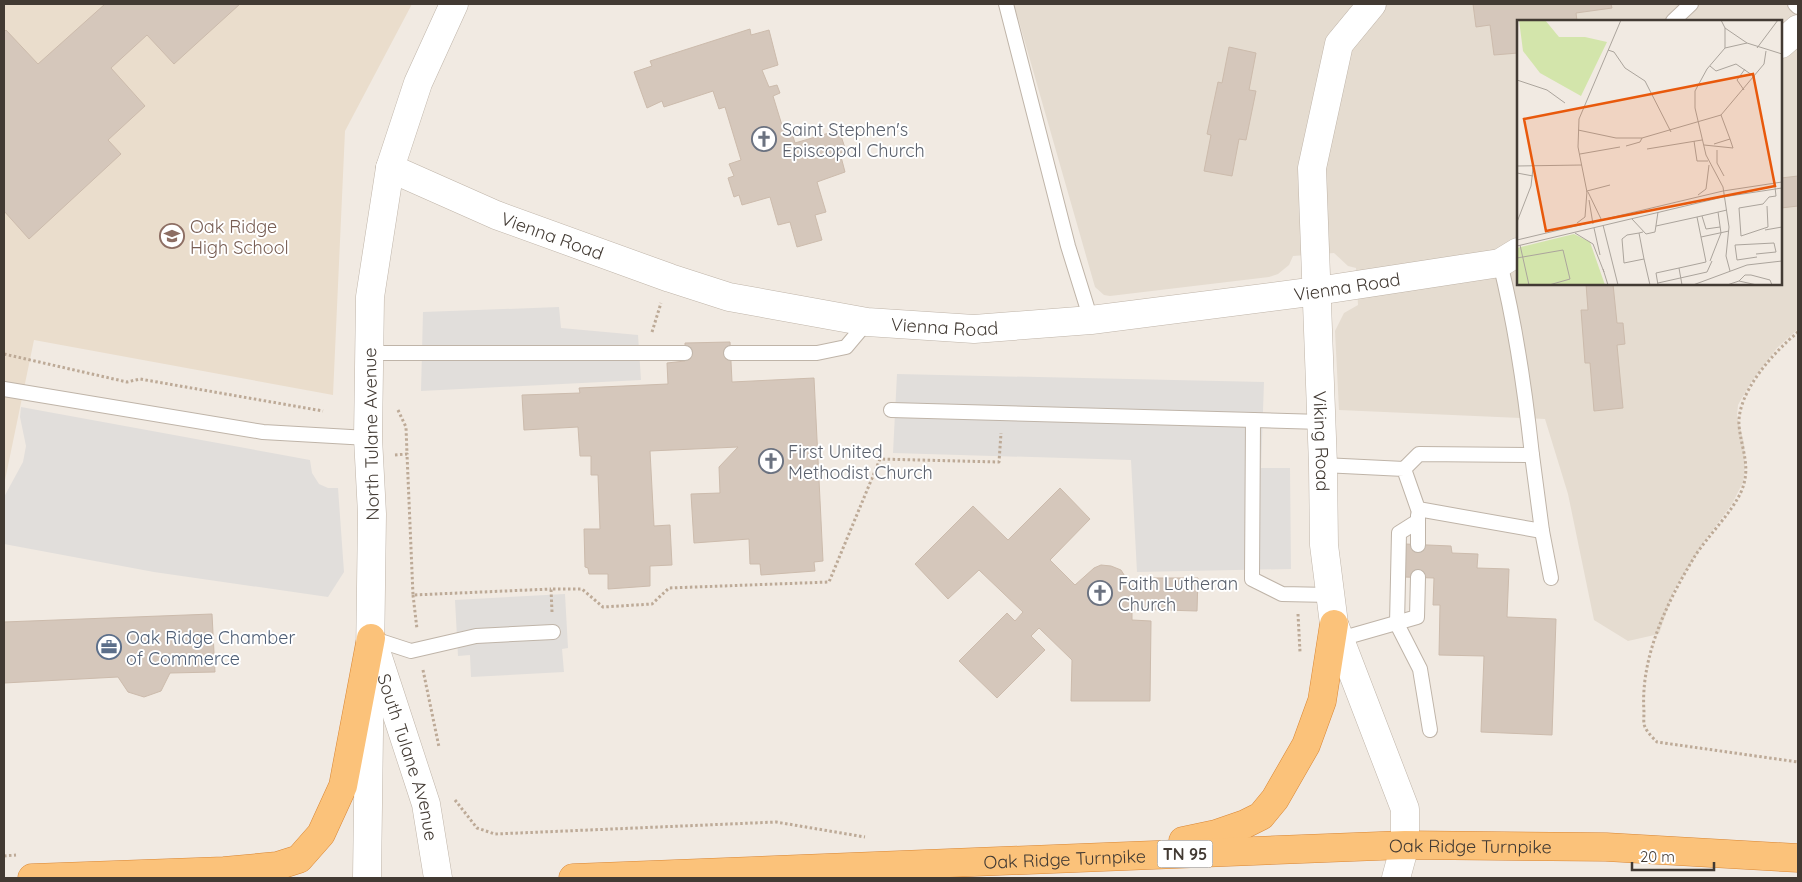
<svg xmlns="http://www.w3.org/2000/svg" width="1802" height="882" font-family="Quicksand,sans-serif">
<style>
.residential{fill:#e5dcd0;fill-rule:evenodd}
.education{fill:#eaddcc}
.parking{fill:#e1dedb}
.building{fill:#d5c7bb;stroke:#ccbbac}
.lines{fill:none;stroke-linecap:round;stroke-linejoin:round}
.service-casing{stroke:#bfb4a8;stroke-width:16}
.minor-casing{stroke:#bfb4a8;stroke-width:29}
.tertiary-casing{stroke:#bfb4a8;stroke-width:29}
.trunk-casing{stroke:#d98634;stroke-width:29}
.path{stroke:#bdaa97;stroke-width:3;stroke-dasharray:2.5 2.5;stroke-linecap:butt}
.service{stroke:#fff;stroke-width:14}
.minor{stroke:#fff;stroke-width:28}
.tertiary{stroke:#fff;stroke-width:28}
.trunk{stroke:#fbc27a;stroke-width:28}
.labels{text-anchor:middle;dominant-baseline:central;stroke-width:4;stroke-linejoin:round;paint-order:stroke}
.shield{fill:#fff;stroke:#7b7570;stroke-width:1}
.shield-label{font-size:16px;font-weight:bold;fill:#423a33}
.worship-label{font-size:18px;fill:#5b616d;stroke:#fff;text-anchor:start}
.education-label{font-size:18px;fill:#785e54;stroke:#fff;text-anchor:start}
.street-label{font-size:18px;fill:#423a33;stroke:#fff}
.service-label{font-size:18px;fill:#4e5e75;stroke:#fff;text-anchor:start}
.inset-road{fill:none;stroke:#aba49c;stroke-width:1}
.view{fill:#e8590c;fill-opacity:0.15;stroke:#e8590c;stroke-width:2.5}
.inset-edge{fill:none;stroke:#423a33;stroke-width:2.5}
</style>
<rect width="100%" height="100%" fill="#f1eae2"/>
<path class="residential" d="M1014,4H1798V329L1777,348L1751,382L1738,405L1737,416L1744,443L1745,467L1743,482L1732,504L1704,542L1674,590L1659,634L1628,641L1594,620L1568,494L1545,419L1339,410L1335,331L1344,313L1358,305L1356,268L1348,266L1334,253L1293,256L1289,265L1278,274L1269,277L1110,296L1104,295L1095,287ZM1518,21H1781V284H1518Z"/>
<polygon class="education" points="4,4 412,4 345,131 333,395 34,340 4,485"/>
<g class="parking">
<polygon points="559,307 561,328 638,335 641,380 421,391 423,312"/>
<polygon points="897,374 1264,382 1261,468 1290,468 1291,569 1137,572 1131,460 893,453"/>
<polygon points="21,407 310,460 312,473 319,484 328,488 338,488 344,572 328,597 154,572 4,544 4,497 23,462 26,446 20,417"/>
<polygon points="565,594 568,648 562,649 564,672 471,677 470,655 458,656 455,600"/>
</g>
<g class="building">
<polygon points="105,4 240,4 174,64 147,35 111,68 145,106 108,140 121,154 29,239 4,211 4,32 6,30 38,64"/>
<polygon points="1473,4 1611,4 1612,8 1576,13 1577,21 1518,21 1518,53 1494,55 1490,25 1476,27"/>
<polygon points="750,29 751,35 769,30 778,65 762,70 769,87 777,85 780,93 773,96 785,135 792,133 795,143 839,130 846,151 840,153 845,172 817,182 826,212 815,215 822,240 797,247 790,222 778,225 770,197 742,205 739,195 734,197 728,178 734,176 729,164 741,160 725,107 719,109 713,91 664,107 662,101 647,108 634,72 652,66 650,61"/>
<polygon points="1229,47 1256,53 1249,90 1256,91 1246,140 1239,139 1232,176 1204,171 1211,135 1207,134 1218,82 1222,83"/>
<polygon points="1798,176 1798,206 1781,208 1781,178"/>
<polygon points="1586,284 1613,284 1617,323 1623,323 1625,344 1617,345 1623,408 1594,411 1590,363 1585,363 1581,310 1588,310"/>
<polygon points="730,342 732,382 814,378 823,561 814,562 815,571 761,575 760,564 750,564 749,539 694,543 691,494 720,493 719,467 738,447 650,451 654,526 670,525 672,565 650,566 650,586 608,589 608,574 589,574 588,568 585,567 584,529 600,529 598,475 591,475 591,456 580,456 578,427 524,430 522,395 580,393 579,388 668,384 667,363 685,361 685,343"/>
<polygon points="1060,488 1090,519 1050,560 1075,585 1094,568 1101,565 1111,566 1121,570 1131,586 1149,587 1149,578 1198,578 1197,611 1132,609 1132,620 1151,621 1150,701 1071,701 1072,660 1039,628 1031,636 1045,650 997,698 959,661 1007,613 1015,621 1023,612 979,570 948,599 915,564 973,506 1008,540"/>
<polygon points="1405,544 1451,546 1452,553 1478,554 1477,568 1509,569 1507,617 1556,619 1552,735 1481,732 1484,656 1439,655 1440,605 1433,605 1434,578 1404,577"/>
<polygon points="212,614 215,672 170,673 161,691 144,697 128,692 118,677 4,683 4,622"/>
</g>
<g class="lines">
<defs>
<g id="service">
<polyline points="1006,4 1068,246 1091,320"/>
<polyline points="1795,4 1798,7"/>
<polyline points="1673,21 1691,4"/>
<path d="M1500,263C1516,327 1525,390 1532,455"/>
<polyline points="369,353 685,353"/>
<polyline points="731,353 817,353 846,347 867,322"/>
<polyline points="4,389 263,432 368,438"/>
<polyline points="891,410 1322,422"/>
<polyline points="1253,420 1252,579 1282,594 1330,595"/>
<polyline points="1323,465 1404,469 1418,509 1542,531 1532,455 1419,454 1404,469"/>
<polyline points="1418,515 1418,545"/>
<polyline points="1418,521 1399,533 1397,624 1420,669 1430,730"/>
<polyline points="1542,531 1551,578"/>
<polyline points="371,638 411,651 476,636 553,632"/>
<polyline points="1340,639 1417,617 1418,577"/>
</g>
<g id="minor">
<polyline points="1781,44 1798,29"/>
<path id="s1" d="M390,168L496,215L670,278L729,297L867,322L974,329L1091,320L1317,291L1500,263L1518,252"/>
</g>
<g id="tertiary">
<path id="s2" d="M1372,4L1339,44L1312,168L1323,465L1324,545L1334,624L1405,809V845L1396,878"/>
<path id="s3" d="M377,654L426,804L438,878"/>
<polyline points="367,878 372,514 368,438 370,297 390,168 418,83 454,4"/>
</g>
<g id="trunk">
<polyline points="1183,841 1216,834 1245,824 1261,816 1275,799 1306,745 1322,701 1334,624"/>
<polyline points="32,878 224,871 277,866 299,859 321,834 343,786 371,638"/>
<path id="s4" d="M573,878L1405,845L1606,847L1798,858"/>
</g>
</defs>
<use href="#service" class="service-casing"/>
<use href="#minor" class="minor-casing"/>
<use href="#tertiary" class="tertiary-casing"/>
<use href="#trunk" class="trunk-casing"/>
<g class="path">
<polyline points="652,332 661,303"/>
<path d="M1798,332C1774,352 1737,392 1739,425C1741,449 1752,467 1741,492C1732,512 1708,536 1695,556C1667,602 1640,657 1644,712C1644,717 1643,723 1645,727C1647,732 1653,738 1657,742L1798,762"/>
<polyline points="4,354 127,382 140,379 323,411"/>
<polyline points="398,410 406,427 407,454"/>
<polyline points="395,455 407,454 413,595 551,589"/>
<polyline points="413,595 417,629"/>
<polyline points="552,612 551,589 582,589 603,607 652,604 669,588 829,582 880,459 999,462 1001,433"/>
<polyline points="1298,614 1300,652"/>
<polyline points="423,670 439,747"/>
<polyline points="455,800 477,828 495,834 776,822 865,837"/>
<polyline points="4,856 16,855"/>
</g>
<use href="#service" class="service"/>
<use href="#minor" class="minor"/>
<use href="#tertiary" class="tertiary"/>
<use href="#trunk" class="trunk"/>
</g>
<defs>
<symbol id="church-ring" viewBox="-11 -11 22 22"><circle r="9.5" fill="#fff" stroke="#6b7280" stroke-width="1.5"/><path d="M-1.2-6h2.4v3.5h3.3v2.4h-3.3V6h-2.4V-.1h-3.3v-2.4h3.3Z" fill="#6b7280"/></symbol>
<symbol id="school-ring" viewBox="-11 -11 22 22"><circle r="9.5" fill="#fff" stroke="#8d6e63" stroke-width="1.5"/><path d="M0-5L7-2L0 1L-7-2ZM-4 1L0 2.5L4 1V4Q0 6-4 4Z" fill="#8d6e63"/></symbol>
<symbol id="office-ring" viewBox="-11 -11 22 22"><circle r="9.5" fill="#fff" stroke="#5c6f8a" stroke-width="1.5"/><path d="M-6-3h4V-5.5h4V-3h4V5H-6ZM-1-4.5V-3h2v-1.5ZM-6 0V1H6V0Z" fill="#5c6f8a"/></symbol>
</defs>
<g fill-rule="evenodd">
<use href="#church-ring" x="750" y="125" width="28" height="28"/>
<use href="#school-ring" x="158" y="222" width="28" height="28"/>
<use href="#church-ring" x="757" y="447" width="28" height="28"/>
<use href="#church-ring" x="1086" y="579" width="28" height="28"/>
<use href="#office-ring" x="95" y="633" width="28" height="28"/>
</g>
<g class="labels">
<rect class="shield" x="1157.5" y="840.5" width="55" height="27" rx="4"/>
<g class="shield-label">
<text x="1185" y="854">TN 95</text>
</g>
<g class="worship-label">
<text x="782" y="129">Saint Stephen's<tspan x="782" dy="21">Episcopal Church</tspan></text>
<text x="788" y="451">First United<tspan x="788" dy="21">Methodist Church</tspan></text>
<text x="1118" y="583">Faith Lutheran<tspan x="1118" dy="21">Church</tspan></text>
</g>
<g class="education-label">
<text x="190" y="226">Oak Ridge<tspan x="190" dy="21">High School</tspan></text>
</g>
<g class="street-label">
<text stroke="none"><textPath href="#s1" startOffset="176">Vienna Road</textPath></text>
<text stroke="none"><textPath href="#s1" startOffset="986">Vienna Road</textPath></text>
<text stroke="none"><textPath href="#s1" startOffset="581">Vienna Road</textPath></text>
<text transform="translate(371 434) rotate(-91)">North Tulane Avenue</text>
<text stroke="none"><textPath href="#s2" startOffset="452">Viking Road</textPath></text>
<text stroke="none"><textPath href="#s3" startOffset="108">South Tulane Avenue</textPath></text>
<text stroke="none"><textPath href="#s4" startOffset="898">Oak Ridge Turnpike</textPath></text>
<text stroke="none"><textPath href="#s4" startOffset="492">Oak Ridge Turnpike</textPath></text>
</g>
<g class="service-label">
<text x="126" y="637">Oak Ridge Chamber<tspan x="126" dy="21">of Commerce</tspan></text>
</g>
</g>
<g transform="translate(1517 20)">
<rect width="265" height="265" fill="#f1eae2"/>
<path d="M2,0H28L42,17H68L90,22L64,76L23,53L6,31ZM57,214L73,222L88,265H0V228Z" fill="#d3e5ab"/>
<path class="inset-road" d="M204,0L208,8L230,23L265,34M208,28V8M240,28L261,0M91,30L97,32L108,48L128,61L154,112M0,43V60L30,70L48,83M193,46L199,51L219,44L238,57M227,70L220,60L228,49M204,95L213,119M61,110L99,118H125L204,95L247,44L249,31M177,121L180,141H191M187,125L216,128L213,119L197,124M109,126L123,122L125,118M130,129L185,120M200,130V143L207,156M63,134L103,127M0,146L65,145M0,153L16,156M70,171L93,165M70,172L61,127L62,99L104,0M71,172L85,201M181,175L189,169L192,145M72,180L76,204M250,186L251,207L224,216L222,188L246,184L252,177L259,176L258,167M185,196L189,209L203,207M115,199L129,214L138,212L141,192M0,202L14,166L16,148M60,203L68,197L70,171M86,205L101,265M139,206L180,197M77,208L83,235M248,210L265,207M58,213L76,224L87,252M122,213L127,239L107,243L105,219L110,215L122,213L126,212M184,217L212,211M0,220L206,171L265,162M3,225L12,265M0,226L206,177L265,168M239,234L259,232L257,223L218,225L220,240L240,237M0,238L46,230L53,259L32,265M127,239L133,265M193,241L204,213L201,192M86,249L91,265M213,251L209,236L212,207L206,167L189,135L178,88V71L190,49L208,28L230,23M222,261L228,255H234L253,260L255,265M141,263L190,252L195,241M141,265L139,253L162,248M165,265L162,248L189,242L180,197L210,190M176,265L230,245L265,241M210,265L222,261L240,265"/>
<path class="view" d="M236,54L258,166L29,211L7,99Z"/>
<rect width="265" height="265" class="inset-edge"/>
</g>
<rect width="1802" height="882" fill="none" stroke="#423a33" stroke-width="10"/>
<path d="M1632 862v8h82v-8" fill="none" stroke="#423a33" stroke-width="2.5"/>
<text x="1640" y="862" font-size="15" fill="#423a33" stroke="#ffffff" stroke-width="4" paint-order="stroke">20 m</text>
</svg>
